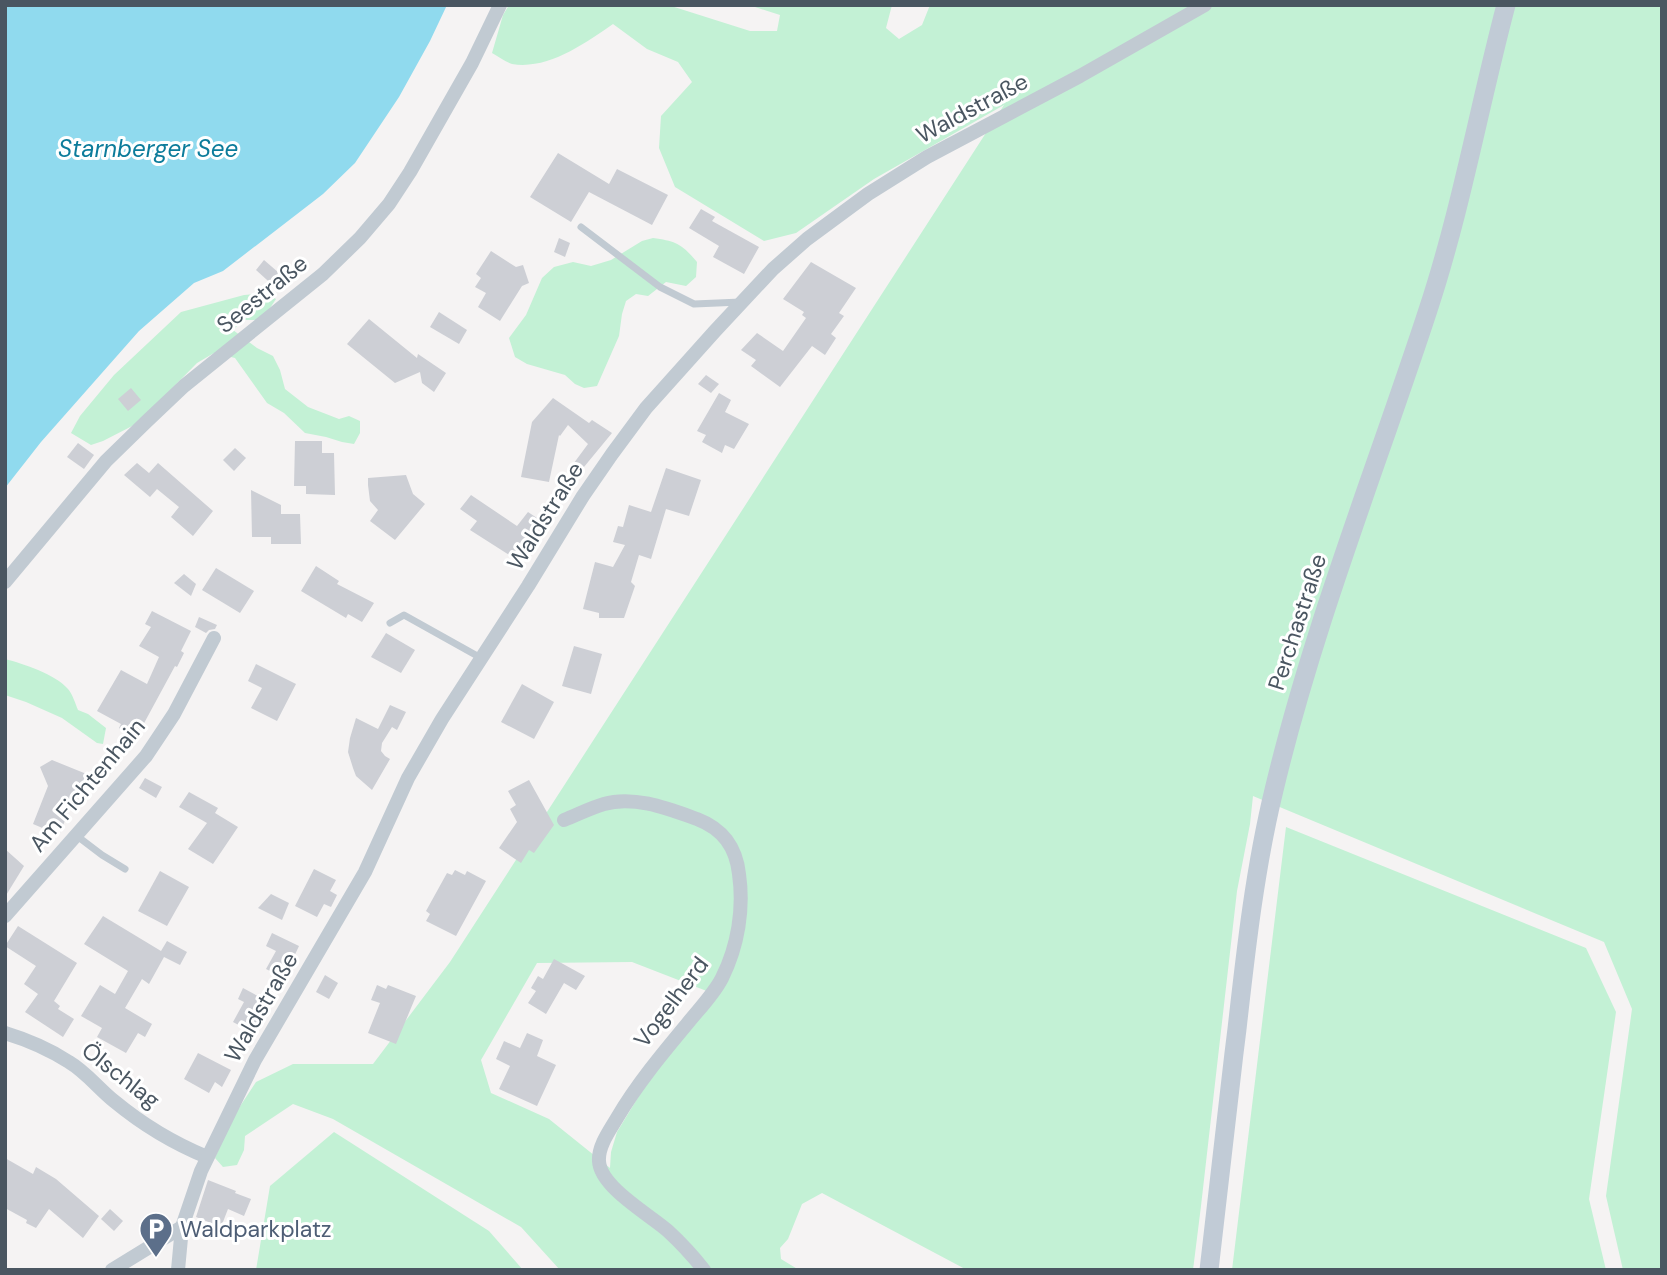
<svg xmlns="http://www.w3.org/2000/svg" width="1667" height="1275" font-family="'DM Sans',sans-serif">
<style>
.green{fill:#c3f1d5;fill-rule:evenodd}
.water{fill:#90daee}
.building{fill:#cdcfd5}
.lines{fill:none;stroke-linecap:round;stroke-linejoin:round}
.service{stroke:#c1cad2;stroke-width:7}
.minor{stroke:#c1cad2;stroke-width:14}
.secondary{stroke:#c1cbd6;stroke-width:19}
.labels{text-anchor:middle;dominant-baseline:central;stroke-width:6;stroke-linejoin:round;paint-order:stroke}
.street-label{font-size:23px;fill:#4a5661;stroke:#fff}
.service-label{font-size:23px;fill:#4e5e75;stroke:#fff;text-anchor:start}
.water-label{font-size:24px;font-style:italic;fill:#0c7c9b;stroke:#fff}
</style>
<rect width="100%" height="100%" fill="#f5f3f3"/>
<g class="green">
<path d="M509,5H668L750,31H777L780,15L755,7V5H892L886,28L899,39L922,25L930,5H1662V1270H1623L1606,1196L1632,1009L1604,942L1253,796L1250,824L1237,891L1201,1206L1193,1270H967L822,1193L802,1204L788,1239L780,1248L781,1259L799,1270H560L521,1227L333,1119L293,1104L245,1136L244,1150L237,1165L223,1167L215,1158L231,1120L256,1082L293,1064H373L450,962L1004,105L874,179L796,233L764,241L675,187L659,148L661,116L692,82L678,62L647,49L613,24C584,44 548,70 512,64C505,62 498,56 492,53L503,15ZM632,962L717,995L648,1081L617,1132L611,1152L610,1168L549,1119L491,1093L481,1060L537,963Z"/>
<path d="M653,238C676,241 682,244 697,262L696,277L686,286L666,282L648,296L636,294L626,301L622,314L619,336L597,386L584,388L575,384L565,375L527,364L515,357L509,338L526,315L542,278L554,267L573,262L591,266L611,260L642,241Z"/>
<polygon points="266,293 276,299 262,320 243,320 233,330 257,348 273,356 280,370 285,389 308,407 339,419 349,416 360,421 360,433 354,444 342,442 326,437 305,433 284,413 267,403 235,358 214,353 197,363 138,423 103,441 91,445 71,433 80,416 114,375 181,312 244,295"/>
<path d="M5,659C24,664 55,674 68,689C73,695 75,703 78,710L88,714L106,728L103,744L97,743L62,718L26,702L5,695Z"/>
<polygon points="1286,827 1586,948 1616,1012 1589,1199 1606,1270 1232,1270"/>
<polygon points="334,1132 489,1231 523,1270 256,1270 270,1186"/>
</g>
<polygon class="water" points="5,5 447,5 430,41 399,97 355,163 323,194 223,271 194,283 139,331 41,442 5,488"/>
<g class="building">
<polygon points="558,153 609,184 617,169 668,195 652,225 589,192 571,222 530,197"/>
<polygon points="701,209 715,217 712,221 759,247 744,274 713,257 719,246 689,228"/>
<polygon points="559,238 570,243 565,257 554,252"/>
<polygon points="491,251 516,267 523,265 529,283 522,286 500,321 478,307 486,293 475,287 481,278 476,274"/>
<polygon points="264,260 286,279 277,289 256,270"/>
<polygon points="811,262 856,288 839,313 844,316 831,334 836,338 825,355 812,346 780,387 751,366 756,360 741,350 757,333 783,351 806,318 802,315 804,312 783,299"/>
<polygon points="439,312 467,330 459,344 430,327"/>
<polygon points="369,319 417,358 418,354 446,373 434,392 422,383 420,372 395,383 347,344"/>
<polygon points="706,375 719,384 711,393 698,384"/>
<polygon points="131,388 141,400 128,411 118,399"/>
<polygon points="719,393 731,400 725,412 749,424 734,449 725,445 722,453 702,442 706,435 697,431"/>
<polygon points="553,398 589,423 592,420 612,433 579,473 571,467 588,444 568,425 560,436 559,435 549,482 521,477 532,422"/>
<polygon points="295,441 322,441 322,453 334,453 335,495 306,494 306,486 294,486"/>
<polygon points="78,443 94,455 84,469 67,457"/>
<polygon points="235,448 246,458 234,471 223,460"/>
<polygon points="137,463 149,473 158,463 213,511 193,536 171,517 179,507 157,489 150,497 124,475"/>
<polygon points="666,468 701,480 689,516 666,509 651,559 639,555 631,582 635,586 624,618 599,618 599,613 583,609 595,562 613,567 625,545 613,542 618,526 623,527 629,505 651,512"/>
<polygon points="406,475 413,494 425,504 395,540 370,521 378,510 370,501 368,485 368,478"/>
<polygon points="251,490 281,505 281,514 300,514 301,544 271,544 271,537 252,537"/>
<polygon points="471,495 517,526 528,512 540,520 524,543 528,546 517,560 470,530 477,521 460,509"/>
<polygon points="316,566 339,581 337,584 374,603 362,622 348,614 346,618 301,591"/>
<polygon points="216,568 254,591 240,613 202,590"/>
<polygon points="184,574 196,584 191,596 174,583"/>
<polygon points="152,611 191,631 181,651 184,653 177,667 175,666 136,738 119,728 121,724 97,711 121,670 147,684 159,657 139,646 151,627 145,624"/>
<polygon points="199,617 217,625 215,629 209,630 206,633 195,627"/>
<polygon points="386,633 415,650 401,673 371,657"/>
<polygon points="574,646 602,654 591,694 562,686"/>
<polygon points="256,664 296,684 277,721 251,708 262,688 248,681"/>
<polygon points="522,684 554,702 534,739 501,722"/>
<polygon points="390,705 406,712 397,730 392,727 382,743 381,751 385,756 390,759 372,790 356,776 353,768 348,752 350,738 356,718 378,729"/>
<polygon points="52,760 89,775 83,789 79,787 59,835 33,824 48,786 40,767"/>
<polygon points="145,778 162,787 156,798 139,788"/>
<polygon points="529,780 554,825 534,853 529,850 521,863 499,848 517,822 510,809 516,805 508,791"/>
<polygon points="189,792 218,808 215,813 238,827 213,864 188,849 207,823 179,807"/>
<polygon points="5,849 24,866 5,897"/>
<polygon points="314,869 336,880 330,891 337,895 331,907 324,904 317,917 295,906"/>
<polygon points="455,870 465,875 467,871 486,881 456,936 426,921 430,914 426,911 447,873 452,875"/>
<polygon points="160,871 189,887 167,926 138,911"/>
<polygon points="271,894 289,903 282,920 258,908"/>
<polygon points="103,916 161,951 167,941 187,952 180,965 164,957 149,984 142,979 125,1008 152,1024 145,1037 138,1033 126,1053 97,1037 102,1028 81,1016 100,985 115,994 128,971 84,944"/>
<polygon points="18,926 77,963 54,1001 60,1006 58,1009 74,1019 63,1037 25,1012 38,994 24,984 36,966 5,946"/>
<polygon points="272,933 299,946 284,978 266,969 276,951 266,946"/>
<polygon points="554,959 585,976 576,990 564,983 546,1014 528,1003 536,991 531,988 538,976 543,979"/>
<polygon points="325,975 338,983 329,999 316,992"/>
<polygon points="377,985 386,989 388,985 416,996 396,1044 368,1033 380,1003 371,1000"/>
<polygon points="243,988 271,1003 255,1034 233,1022 244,1002 238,999"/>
<polygon points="527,1033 543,1040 537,1056 556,1065 537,1106 499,1089 510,1066 496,1059 504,1041 520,1048"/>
<polygon points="198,1053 231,1070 222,1087 215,1082 209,1093 184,1079"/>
<polygon points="5,1158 33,1174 36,1167 56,1179 99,1216 83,1238 49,1209 36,1228 26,1223 27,1220 5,1208"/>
<polygon points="208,1180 236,1191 235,1193 251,1199 244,1216 228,1209 221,1227 196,1217"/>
<polygon points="110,1209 123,1221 114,1231 101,1219"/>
</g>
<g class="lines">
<g class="service">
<polyline points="581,227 660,287 694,304 741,302"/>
<polyline points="390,623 404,615 481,658"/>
<polyline points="77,836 102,855 125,869"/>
</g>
<g class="minor">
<polyline points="5,582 106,461 146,422 184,386 323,274 360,238 389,204 410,172 472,63 500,5"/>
<path d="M564,820C577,815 590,808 604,804C634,795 669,809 697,819C723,829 736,847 739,874C744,909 738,946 722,978C714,994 699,1009 687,1024C662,1054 637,1084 617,1118C610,1130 598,1146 599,1161C600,1187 650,1215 668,1231C681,1243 693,1256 704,1270"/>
<polyline points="5,916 146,756 174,714 214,638"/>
<path d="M5,1033C28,1040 49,1049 69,1062C86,1072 99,1089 114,1101C143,1125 173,1143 207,1157"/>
<polyline points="112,1270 182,1227"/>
<polyline points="178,1270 182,1227 201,1171 255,1060 365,872 408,778 442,719 528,586 583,496 612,454 646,408 715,331 773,269 807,239 868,194 927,157 1080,76 1205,5"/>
</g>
<path class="secondary" d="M1209,1270C1218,1189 1227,1109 1237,1029C1246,949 1255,868 1274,790C1313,626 1376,469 1428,310C1461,210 1479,107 1506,5"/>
</g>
<defs>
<symbol id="parking-pin" viewBox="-11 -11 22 30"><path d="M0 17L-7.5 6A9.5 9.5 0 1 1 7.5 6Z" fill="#5c6f8a" stroke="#fff"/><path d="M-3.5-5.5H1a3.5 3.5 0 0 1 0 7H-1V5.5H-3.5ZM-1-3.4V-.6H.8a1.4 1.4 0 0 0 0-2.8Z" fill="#fff"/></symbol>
</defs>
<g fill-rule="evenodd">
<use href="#parking-pin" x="137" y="1210" width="38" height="52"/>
</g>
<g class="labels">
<g class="street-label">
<text transform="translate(972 108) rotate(-28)">Waldstraße</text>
<text transform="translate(262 294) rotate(-39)">Seestraße</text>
<text transform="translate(545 516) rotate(-58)">Waldstraße</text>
<text transform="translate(1297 622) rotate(-72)">Perchastraße</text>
<text transform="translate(87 785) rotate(-50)">Am Fichtenhain</text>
<text transform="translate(671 1002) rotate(-53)">Vogelherd</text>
<text transform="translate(261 1007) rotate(-60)">Waldstraße</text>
<text transform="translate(121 1075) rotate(38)">Ölschlag</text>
</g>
<g class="service-label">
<text x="180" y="1229">Waldparkplatz</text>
</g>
<g class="water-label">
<text x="148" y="148">Starnberger See</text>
</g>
</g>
<rect width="1667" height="1275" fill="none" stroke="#4a5661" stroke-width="14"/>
</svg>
